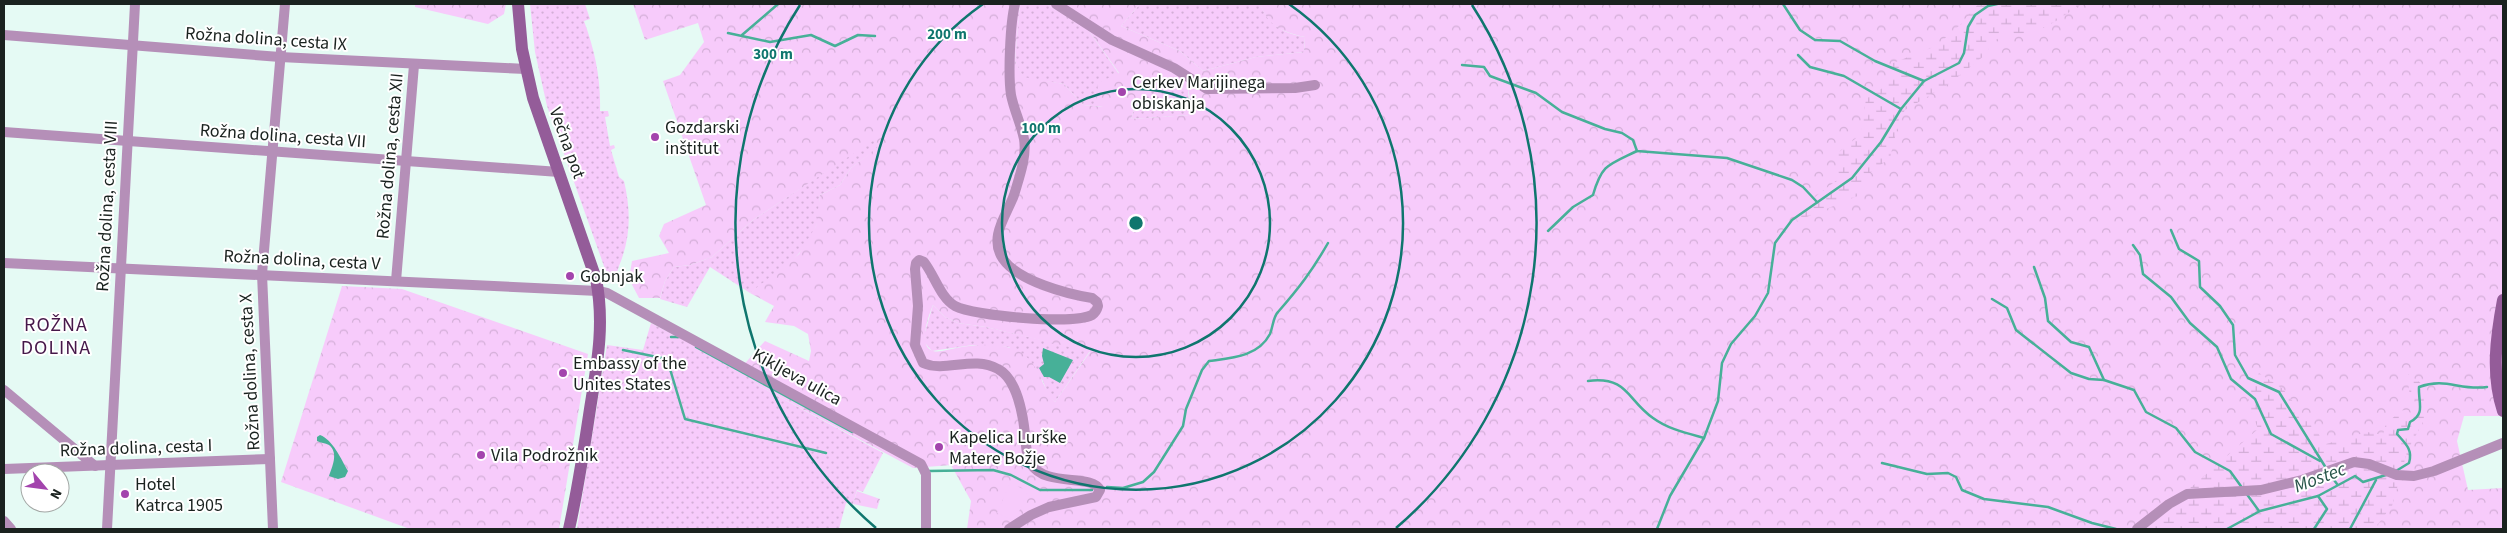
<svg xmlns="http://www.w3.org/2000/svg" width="2507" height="533" font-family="'Source Sans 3',sans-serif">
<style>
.grass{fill:url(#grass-dots)}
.forest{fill:url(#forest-crowns);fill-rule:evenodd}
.wetland{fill:url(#wetland-marsh)}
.pitch{fill:#f7cbfb}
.water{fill:#47b098}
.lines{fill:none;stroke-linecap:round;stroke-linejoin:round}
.stream{stroke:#47b098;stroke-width:2.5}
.minor{stroke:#b58fb8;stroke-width:10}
.secondary{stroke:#945c99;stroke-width:12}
.ring{fill:none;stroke:#0f766e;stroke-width:2.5}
.poi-dot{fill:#a344ad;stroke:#fff;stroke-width:2}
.labels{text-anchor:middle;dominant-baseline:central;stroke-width:4;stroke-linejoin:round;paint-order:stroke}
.street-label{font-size:18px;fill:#1a221f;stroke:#fff}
.poi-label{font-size:18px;fill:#1a221f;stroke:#fff;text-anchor:start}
.water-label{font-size:19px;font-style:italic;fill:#275449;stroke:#fff}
.quarter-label{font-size:20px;letter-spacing:1px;fill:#46184a;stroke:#fff}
.centre{fill:#0f766e;stroke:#fff;stroke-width:2.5}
.ring-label{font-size:15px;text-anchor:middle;font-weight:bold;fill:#0f766e;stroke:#fff;stroke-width:4;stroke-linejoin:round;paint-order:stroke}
</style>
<defs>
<pattern id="grass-dots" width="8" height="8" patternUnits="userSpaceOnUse" patternTransform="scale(1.25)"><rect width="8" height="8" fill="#f7cbfb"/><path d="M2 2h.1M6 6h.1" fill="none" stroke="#d3aed7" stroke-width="1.8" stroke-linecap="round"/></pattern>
<pattern id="forest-crowns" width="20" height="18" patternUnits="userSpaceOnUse" patternTransform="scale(1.25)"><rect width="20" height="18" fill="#f7cbfb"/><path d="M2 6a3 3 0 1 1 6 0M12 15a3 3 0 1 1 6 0" fill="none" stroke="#d3aed7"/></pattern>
<pattern id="wetland-marsh" width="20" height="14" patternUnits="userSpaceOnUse" patternTransform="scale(1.25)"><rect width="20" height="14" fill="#f7cbfb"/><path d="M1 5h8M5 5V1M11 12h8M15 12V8" fill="none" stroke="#d3aed7"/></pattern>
</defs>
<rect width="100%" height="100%" fill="#e5faf4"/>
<g class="grass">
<path d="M530,4H585L590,19L584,21C595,51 601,79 600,111H608L609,116L605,117L610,146L614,145L615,148L611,150L619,177L624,181C631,211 631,237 619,266C617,273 615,279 610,283L547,106L535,52Z"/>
<polygon points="1020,4 1046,4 1087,28 1119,74 1101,101 1104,107 1083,105 1064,84 1023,78 1015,61"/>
<path d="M1140,4H1260C1269,26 1284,33 1305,37L1304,52L1256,57L1203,71L1180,51L1121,26Z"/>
<polygon points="1144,77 1188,89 1190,115 1131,119 1136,103 1149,91"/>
<path d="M874,139L878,148L851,168L840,185L820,195C819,205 820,217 816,226C805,256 775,275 750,293L710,267L687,307L660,299L665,281L674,267L690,265L712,257L753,220Z"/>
<polygon points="933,305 945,317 958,323 986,327 1090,351 1055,402 1048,395 1043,381 1009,347 973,345 932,351 925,343 925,332"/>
<polygon points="651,323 740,369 759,386 883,453 863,492 857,490 853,504 846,503 839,529 577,529 607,345 643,350"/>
</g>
<g class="forest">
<polygon points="415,4 506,4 504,14 488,24 415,7"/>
<path d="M633,4H1020L1015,61L1023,77L1064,84L1083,105L1103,107L1097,99L1098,83L1119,73L1087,28L1046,4H1140L1121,26L1180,51L1203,71L1256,57L1304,52L1305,37C1282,32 1269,27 1260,4H2503V416H2464L2457,441L2468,490L2503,488V529H967L971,501L951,465L913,468L759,386L740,369L765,341L809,361L811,351L808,334L794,326L765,322L774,306L750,293L799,254L816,226L820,195L840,185L851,168L877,148L874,140L753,220L712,257L690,265L674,267L665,281L660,298H639L629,279L632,261L669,253L659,236L664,224L706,205L663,81L680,75L704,42L698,23L645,40ZM1145,77L1188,89L1190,98L1184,102V107L1190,108V115L1131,119L1136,103L1150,91ZM933,305L945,317L958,323L986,327L1090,352L1055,402C1041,387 1040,364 1020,352C1002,342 976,344 956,348C949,349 940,353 933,351C917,346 929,315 933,305Z"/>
<polygon points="342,286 402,289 588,354 559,529 410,529 281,482"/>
<polygon points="857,491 880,499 877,509 853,504"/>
</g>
<g class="wetland">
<path d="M1978,4H2082C2059,18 2032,42 2004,34L1993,42L1985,55L1949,84L1905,110L1899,120L1890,158L1871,172L1860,195L1797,221L1794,213L1837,180L1838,153L1861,134L1867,92L1881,89L1889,78L1888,65L1936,46L1960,25Z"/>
<polygon points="2259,373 2283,389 2326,444 2367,432 2383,435 2386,423 2403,410 2411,413 2416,401 2409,391 2408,374 2422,384 2427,402 2424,420 2407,452 2392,506 2374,529 2143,529 2258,429 2246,396"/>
</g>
<polygon class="pitch" points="1010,483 1028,491 1015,521 997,513"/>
<g class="water">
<polygon points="1043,348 1073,360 1060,383 1049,377 1044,377 1039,368 1044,364 1042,356"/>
<path d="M320,435C333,440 341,459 348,471L345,477L338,479L329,476C332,467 339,453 329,445C325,443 321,443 317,441V437Z"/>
</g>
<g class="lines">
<g class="stream">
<polyline points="1783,4 1800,30 1815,40 1840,41 1875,61 1924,81"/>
<polyline points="728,33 770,42 811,35 835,46 858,35 875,36"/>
<polyline points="742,35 778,4"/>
<polyline points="1798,55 1810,67 1844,76 1901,109"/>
<polyline points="1462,65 1484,67 1490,76 1536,93 1562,112 1605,129 1622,133 1633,140 1637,151 1727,158 1792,180 1803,187 1817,202"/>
<polyline points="2171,230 2179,249 2199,261 2200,287 2220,306 2233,325 2235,355 2248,378 2279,392 2326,468"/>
<path d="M1548,231L1573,207L1593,195C1602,164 1608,165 1637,151"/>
<polyline points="2133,245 2140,255 2143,274 2171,297 2190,323 2217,347 2231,379 2255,399 2271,434 2320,461"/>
<polyline points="2034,267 2045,298 2048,321 2071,342 2089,347 2104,380 2134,390 2146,412 2176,428 2195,452 2230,471 2243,489"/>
<polyline points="1992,299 2007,308 2016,330 2071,373 2089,379 2104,380"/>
<polyline points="671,337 679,337"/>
<polyline points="696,347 852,432"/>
<polyline points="623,350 667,359 685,419 826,453"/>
<path d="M1588,381C1628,376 1627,400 1653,418C1668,429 1686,433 1704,438"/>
<polyline points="1882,463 1927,474 1948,473 1956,477 1962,490 1984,499 2048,507 2092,523 2116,529"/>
<polyline points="929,471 993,470 1011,475 1040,490 1092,490"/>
<path d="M2396,471L2409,463C2413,450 2406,444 2397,434L2398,430L2408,429L2410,422C2426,414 2418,402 2419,387C2446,377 2460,391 2487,387"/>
<polyline points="2329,473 2337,484"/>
<path d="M1107,487L1123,488L1143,482L1154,472L1183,426L1186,409L1202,370L1209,361C1231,358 1258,357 1270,334C1273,327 1273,317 1278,312C1299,288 1312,271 1328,243"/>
<polyline points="2246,493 2259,511"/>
<polyline points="1657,529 1670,496 1704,438 1718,401 1722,363 1731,344 1755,316 1768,293 1775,243 1792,220 1852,178 1881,142 1901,109 1924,81 1959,63 1964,53 1968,27 1975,15 1988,6 1997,4"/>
<polyline points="2227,529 2260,511 2318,496 2355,476 2363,482 2386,475"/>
<polyline points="2314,529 2327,509 2318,496"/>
<polyline points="2350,529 2376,480"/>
</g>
<g class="minor">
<polyline points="1056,4 1112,40 1174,68 1207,89 1295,88 1315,85"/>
<polyline points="4,35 280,57 526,69"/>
<polyline points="4,132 559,172"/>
<polyline points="4,263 598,291 607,293 921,464 926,474 926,529"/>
<polyline points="396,281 414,65"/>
<polyline points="4,390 95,466"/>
<polyline points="4,469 270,459"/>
<polyline points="4,521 11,529"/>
<polyline points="107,529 135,4"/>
<polyline points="273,529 262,274 285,4"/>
<path d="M1009,529L1031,515L1049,507L1096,497L1100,490C1092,473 1046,488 1031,464C1026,455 1026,445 1025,434C1023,415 1017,379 998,369C973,355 946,373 923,363L915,345L918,306L915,269L916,263L919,260L924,262C935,276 940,297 955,306C974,316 1073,325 1092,315C1095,313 1097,310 1098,306L1097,302L1092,298C1067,294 1018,281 1003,259C988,237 1007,215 1014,195C1019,178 1027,157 1024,139C1021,124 1014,110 1011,95C1008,75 1010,23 1015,4"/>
<polyline points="2137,529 2169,504 2187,494 2261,490 2302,480 2354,462 2369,464 2397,475 2414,476 2434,471 2503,443"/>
</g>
<g class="secondary">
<path d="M518,4L522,49L533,98L596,279C605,324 597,365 590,409C584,449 578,489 569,529"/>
<path d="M2503,300C2496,337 2491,375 2503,411"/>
</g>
</g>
<g class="ring">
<circle cx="1136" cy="223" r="134"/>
<path d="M1289 4A267 267 0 1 1 983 4"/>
<path d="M876 528A401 401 0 0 1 800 5M1472 5A401 401 0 0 1 1396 528"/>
</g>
<g class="poi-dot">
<circle cx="1122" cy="92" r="5"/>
<circle cx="655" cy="137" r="5"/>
<circle cx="570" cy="276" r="5"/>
<circle cx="563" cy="373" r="5"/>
<circle cx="939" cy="447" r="5"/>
<circle cx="481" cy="455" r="5"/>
<circle cx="125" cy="494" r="5"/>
</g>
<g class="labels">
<g class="street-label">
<text transform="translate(266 39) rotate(4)">Rožna dolina, cesta IX</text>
<text transform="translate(283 136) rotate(4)">Rožna dolina, cesta VII</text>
<text transform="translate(567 143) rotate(70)">Večna pot</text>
<text transform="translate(390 156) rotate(-85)">Rožna dolina, cesta XII</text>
<text transform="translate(107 206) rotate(-87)">Rožna dolina, cesta VIII</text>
<text transform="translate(302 260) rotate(3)">Rožna dolina, cesta V</text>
<text transform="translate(250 372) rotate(-93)">Rožna dolina, cesta X</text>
<text transform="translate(797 377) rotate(29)">Kikljeva ulica</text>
<text transform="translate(136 448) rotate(-2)">Rožna dolina, cesta I</text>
</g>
<g class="poi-label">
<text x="1132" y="82">Cerkev Marijinega<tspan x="1132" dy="21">obiskanja</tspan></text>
<text x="665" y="127">Gozdarski<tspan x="665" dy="21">inštitut</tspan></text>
<text x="580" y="276">Gobnjak</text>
<text x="573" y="363">Embassy of the<tspan x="573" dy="21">Unites States</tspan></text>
<text x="949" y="437">Kapelica Lurške<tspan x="949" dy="21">Matere Božje</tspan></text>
<text x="491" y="455">Vila Podrožnik</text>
<text x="135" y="484">Hotel<tspan x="135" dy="21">Katrca 1905</tspan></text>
</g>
<g class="water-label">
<text transform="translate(2320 478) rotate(-21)">Mostec</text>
</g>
<g class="quarter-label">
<text x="56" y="325">ROŽNA<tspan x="56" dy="23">DOLINA</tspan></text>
</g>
</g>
<circle cx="1136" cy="223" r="8" class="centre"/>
<g class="ring-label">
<text x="947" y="39">200 m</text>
<text x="773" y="59">300 m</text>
<text x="1041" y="133">100 m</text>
</g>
<rect width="2507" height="533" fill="none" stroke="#1a221f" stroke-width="10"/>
<g transform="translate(45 488) rotate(119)"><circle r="24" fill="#ffffff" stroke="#a3a7a5"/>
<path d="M0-4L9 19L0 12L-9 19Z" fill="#a344ad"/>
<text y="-8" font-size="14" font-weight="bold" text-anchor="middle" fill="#1a221f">N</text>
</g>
</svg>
